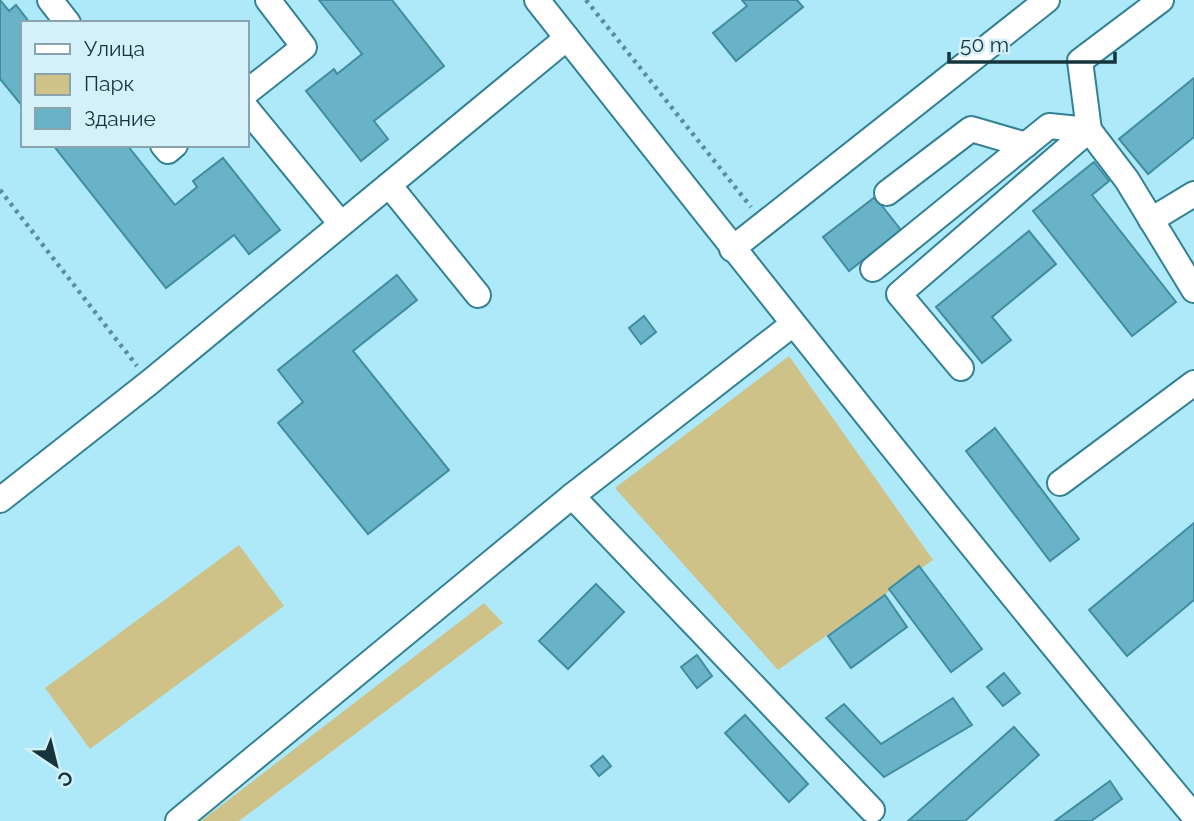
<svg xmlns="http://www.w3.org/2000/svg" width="1194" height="821" font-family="Raleway,sans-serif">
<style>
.green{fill:#cfc289}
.building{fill:#68b3c7;stroke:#408ca0;stroke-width:2}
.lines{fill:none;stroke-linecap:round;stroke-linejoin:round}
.minor-casing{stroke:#348194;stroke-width:28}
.path{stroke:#5f8c98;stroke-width:4.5;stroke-dasharray:3.5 5;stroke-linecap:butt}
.minor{stroke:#fff;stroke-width:24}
</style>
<rect width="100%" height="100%" fill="#ade9f9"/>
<g class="green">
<polygon points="789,356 933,560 778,670 615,488"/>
<polygon points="239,545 284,606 90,749 45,688"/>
<polygon points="484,603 503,623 239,821 201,821"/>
</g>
<g class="building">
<polygon points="0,0 9,11 16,5 30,23 23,23 23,107 0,79"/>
<polygon points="319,0 392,0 444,66 374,121 388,139 361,161 306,91 334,69 337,74 362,54"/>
<polygon points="742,0 797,0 803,7 736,61 713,33 747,6"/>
<polygon points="1194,78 1194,137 1148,174 1119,139"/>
<polygon points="53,145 127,145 175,205 197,187 193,181 223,158 280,230 249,254 234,235 166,288"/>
<polygon points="1094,162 1109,181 1092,195 1176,302 1132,336 1033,211"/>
<polygon points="875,197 901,230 849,271 823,237"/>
<polygon points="1029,231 1056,264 992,317 1011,340 982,363 936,307"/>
<polygon points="397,275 417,300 353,351 449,470 368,534 278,423 303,402 278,370"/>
<polygon points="644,316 656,332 641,344 629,328"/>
<polygon points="995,428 1079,539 1050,561 966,451"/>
<polygon points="1194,523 1194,600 1127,656 1089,610"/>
<polygon points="919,566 982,649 951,672 889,589"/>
<polygon points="596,584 624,612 568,669 539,641"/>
<polygon points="885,595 907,627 851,668 828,636"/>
<polygon points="697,655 712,676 697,688 681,667"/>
<polygon points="1004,673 1020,693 1003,706 987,687"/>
<polygon points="953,698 972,725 884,777 826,718 844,704 881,744"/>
<polygon points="745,715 808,784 789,802 725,733"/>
<polygon points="1014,727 1039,755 965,821 908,821"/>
<polygon points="603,756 611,766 599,776 591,766"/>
<polygon points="1110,781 1122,799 1091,821 1055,821"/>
</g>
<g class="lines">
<defs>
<g id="minor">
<polyline points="50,0 68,23"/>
<path d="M537,0C754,274 970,548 1194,816"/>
<polyline points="247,92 304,47 268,0"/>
<polyline points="247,109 341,224"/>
<polyline points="163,145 168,151 175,145"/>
<polyline points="389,185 478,295"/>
<polyline points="887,193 971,129 1026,145"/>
<polyline points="1151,220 1194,194"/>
<polyline points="732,249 1047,0"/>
<polyline points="873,269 1049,126 1089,130 1080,61 1161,0"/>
<polyline points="961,368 899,294 1089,130 1127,180 1194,290"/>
<polyline points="1060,483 1194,383"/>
<polyline points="572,496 872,810"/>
<polyline points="0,500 150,382 567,38"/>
<polyline points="178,821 572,496 793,324"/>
</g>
</defs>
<use href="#minor" class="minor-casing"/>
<g class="path">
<polyline points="586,0 751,207"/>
<polyline points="0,190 137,366"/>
</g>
<use href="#minor" class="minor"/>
</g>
<rect x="21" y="21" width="228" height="126" fill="#d4f0f9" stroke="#88a5ae" stroke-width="2"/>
<rect x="35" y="44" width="35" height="10" fill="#ffffff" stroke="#88a5ae" stroke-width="2"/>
<text x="84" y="56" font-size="21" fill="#15343d">Улица</text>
<rect x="35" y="74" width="35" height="21" fill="#cfc289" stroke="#88a5ae" stroke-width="2"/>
<text x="84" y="91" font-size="21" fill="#15343d">Парк</text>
<rect x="35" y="108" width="35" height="21" fill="#68b3c7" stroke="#88a5ae" stroke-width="2"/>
<text x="84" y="126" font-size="21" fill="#15343d">Здание</text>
<g transform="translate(56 765) rotate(145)" stroke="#d4f0f9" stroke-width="5" paint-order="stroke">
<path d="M0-5L12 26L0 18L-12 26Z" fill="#15343d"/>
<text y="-10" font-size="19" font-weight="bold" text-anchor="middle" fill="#15343d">С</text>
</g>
<path d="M949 52v10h166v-10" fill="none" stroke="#15343d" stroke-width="3.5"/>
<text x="960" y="52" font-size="21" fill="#15343d" stroke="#d4f0f9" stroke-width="5" paint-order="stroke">50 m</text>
</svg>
